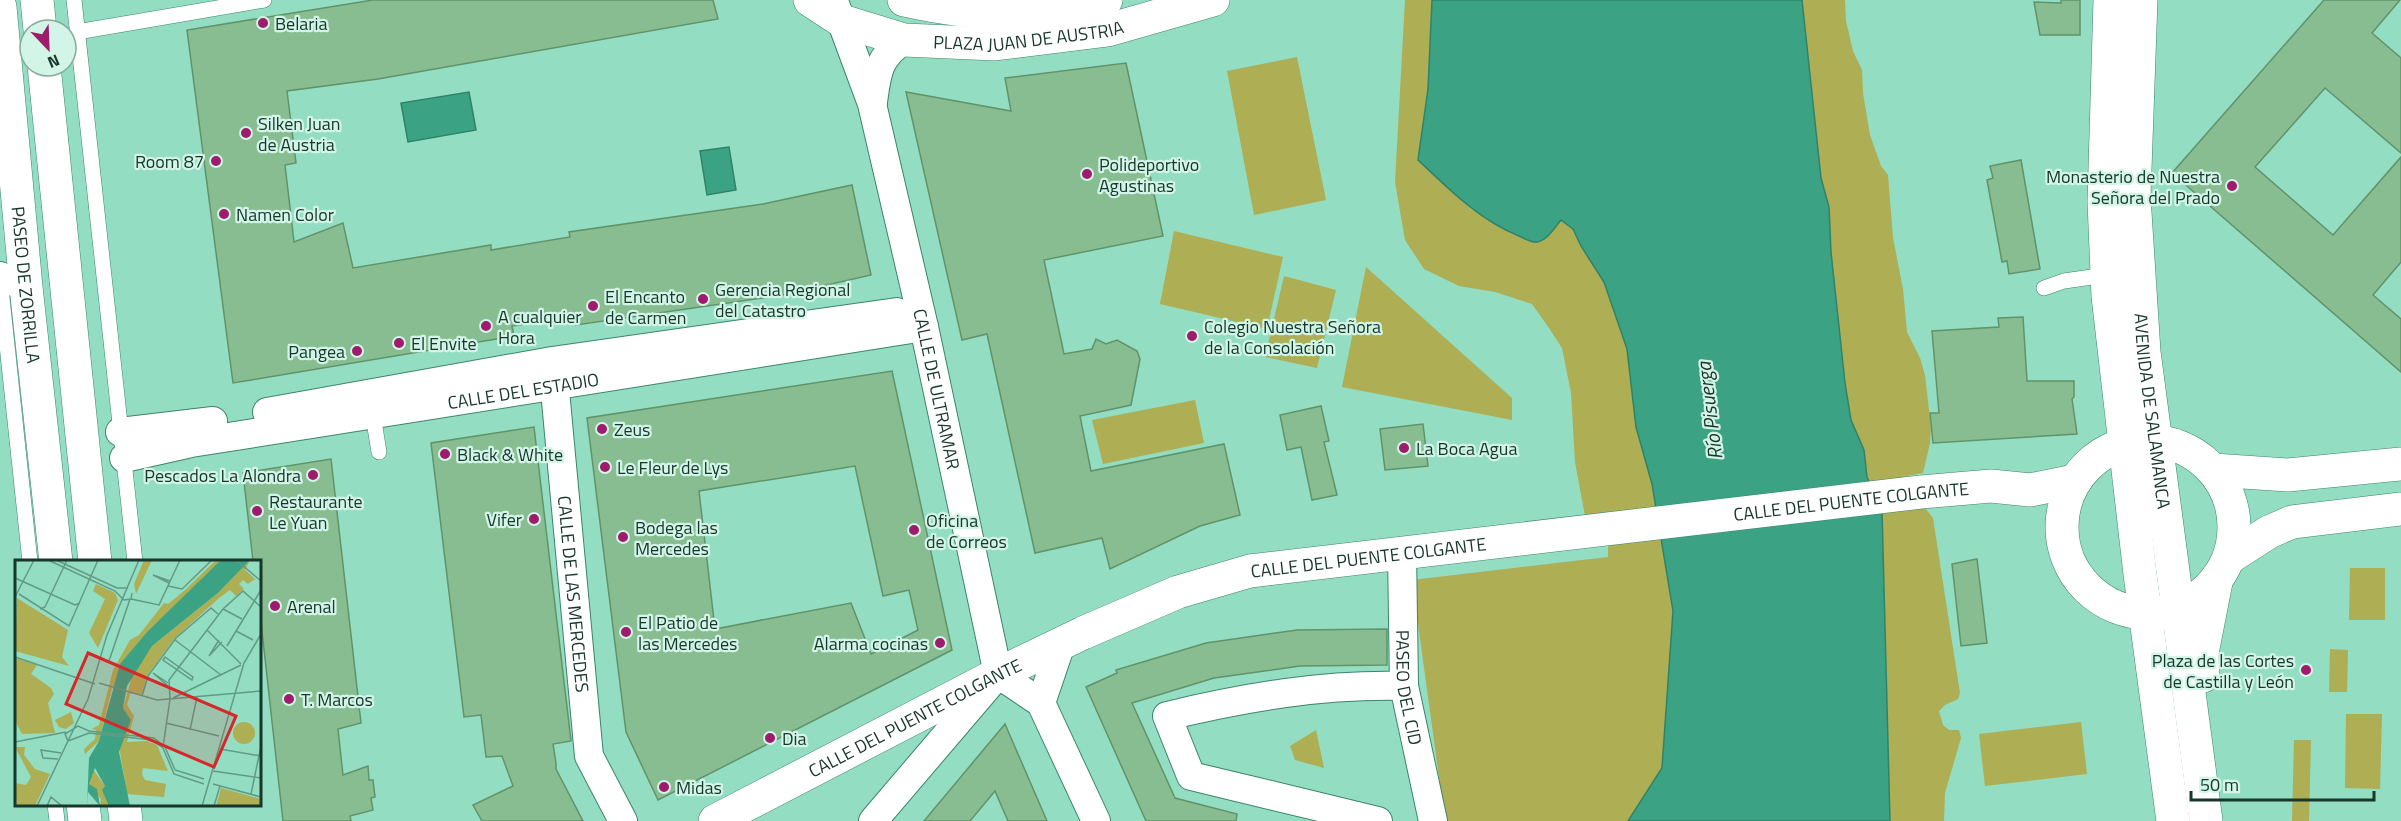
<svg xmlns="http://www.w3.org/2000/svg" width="2401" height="821" font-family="'Titillium Web',sans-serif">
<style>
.green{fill:#aeae54}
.water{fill:#3ba383;stroke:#308269;stroke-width:1.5}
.building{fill:#88bd91;stroke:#61936a;stroke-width:1.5;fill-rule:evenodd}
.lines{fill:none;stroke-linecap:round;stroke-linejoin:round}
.lane-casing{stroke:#3c856d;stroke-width:16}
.street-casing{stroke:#3c856d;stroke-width:30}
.secondary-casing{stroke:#3c856d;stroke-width:34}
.primary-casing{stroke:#3c856d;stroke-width:34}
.highway-casing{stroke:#3c856d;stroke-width:34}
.lane{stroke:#fff;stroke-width:15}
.street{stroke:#fff;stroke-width:28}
.secondary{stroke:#fff;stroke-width:33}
.primary{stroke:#fff;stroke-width:33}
.highway{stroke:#fff;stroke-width:33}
.poi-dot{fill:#9f1b6c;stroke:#d2f5e7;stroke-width:2}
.labels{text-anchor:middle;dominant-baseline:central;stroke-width:4.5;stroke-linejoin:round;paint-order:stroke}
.poi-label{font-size:18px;fill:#17362c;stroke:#d2f5e7;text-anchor:start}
.street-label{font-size:18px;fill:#17362c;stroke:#d2f5e7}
.water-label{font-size:20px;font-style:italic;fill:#1c332b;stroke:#d2f5e7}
.inset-road{fill:none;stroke:#619a86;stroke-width:1.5}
.view{fill:#d62828;fill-opacity:0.15;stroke:#d62828;stroke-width:3}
.inset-edge{fill:none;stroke:#17362c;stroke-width:3}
</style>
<rect width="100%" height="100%" fill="#93ddc2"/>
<g class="green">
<polygon points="1405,0 1432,0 1428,89 1418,160 1471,209 1511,233 1534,242 1550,233 1561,220 1573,229 1581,246 1604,282 1627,349 1636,427 1652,484 1673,611 1662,768 1628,821 1445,821 1412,580 1608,557 1608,544 1585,516 1575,462 1571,393 1562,348 1549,328 1532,304 1495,292 1459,286 1424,269 1405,240 1395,182"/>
<polygon points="1802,0 1845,0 1846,21 1853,51 1862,70 1863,93 1870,135 1881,166 1888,175 1893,238 1903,289 1907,332 1920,358 1925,375 1931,428 1930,443 1923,473 1902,477 1908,509 1925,508 1933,518 1960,693 1958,699 1945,705 1939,711 1943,725 1949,730 1959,730 1961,738 1945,793 1944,821 1890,821 1882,511 1867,477 1864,450 1851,420 1845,383 1831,252 1829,207 1821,178"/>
<polygon points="1297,57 1326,200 1254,215 1227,71"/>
<polygon points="1174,231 1283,257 1267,329 1160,304"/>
<polygon points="1366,267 1512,398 1512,420 1342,387"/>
<polygon points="1284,276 1336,290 1317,368 1265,357"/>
<polygon points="1195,400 1204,443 1103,464 1092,420"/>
<polygon points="2350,568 2385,568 2385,620 2349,620"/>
<polygon points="2330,649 2348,650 2347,692 2329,692"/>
<polygon points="2346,714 2382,714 2380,789 2345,788"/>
<polygon points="2081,722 2087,774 1985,786 1979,734"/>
<polygon points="1316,730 1324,768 1295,760 1290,746"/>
<polygon points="2294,740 2311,740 2309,821 2292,821"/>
</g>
<g class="water">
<path d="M1432,0H1802L1821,178L1829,207L1831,252L1845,383L1851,420L1864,450L1867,477L1882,511L1890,821H1628L1662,768L1673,611L1652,484L1636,427L1627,349L1604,282L1581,246L1573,229L1561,220C1555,227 1547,241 1537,242C1531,243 1524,238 1519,236C1479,220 1449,189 1418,160L1428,89Z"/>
<polygon points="469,92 476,130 408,142 401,103"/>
<polygon points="729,147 736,190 707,195 700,151"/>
</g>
<g class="building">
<polygon points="373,0 713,0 718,19 378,79 287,91 296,163 285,165 294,242 343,223 353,268 491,245 491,250 570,237 569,232 763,204 852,185 871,275 783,295 576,325 574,316 512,326 514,336 233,383 187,30"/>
<polygon points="2061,0 2080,0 2080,35 2040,35 2034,2 2061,3"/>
<polygon points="2324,0 2400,0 2372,33 2401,58 2401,153 2325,88 2255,167 2333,235 2401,157 2401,262 2373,295 2401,319 2401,372 2172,173"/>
<polygon points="1126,63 1163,236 1044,260 1064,354 1092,349 1096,339 1106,344 1117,340 1137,351 1140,359 1131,405 1080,416 1091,471 1224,444 1240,515 1200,526 1110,569 1102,538 1035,553 987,334 962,340 906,92 1011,111 1005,78"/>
<polygon points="2021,160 2040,269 2009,274 2007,261 2002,262 1987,180 1993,178 1990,166"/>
<polygon points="2023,317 2027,381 2074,381 2074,397 2072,399 2077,434 1933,443 1930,413 1939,413 1932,331 1999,327 1998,318"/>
<path d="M892,371L952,650L658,800L626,732L587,418ZM855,466L883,596L909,590L918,630L871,654L851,603L715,629L699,491Z"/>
<polygon points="1321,406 1329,441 1324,442 1337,495 1312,500 1301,447 1287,450 1280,415"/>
<polygon points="1423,424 1428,466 1385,470 1380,429"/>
<polygon points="534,427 571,741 553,744 556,763 556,769 583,821 482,821 473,805 513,786 502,756 486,757 481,715 464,717 431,443"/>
<polygon points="331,459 361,723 338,729 343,775 368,766 369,780 373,780 375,797 371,798 373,810 350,816 351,821 283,821 260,613 260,561 253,561 243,473"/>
<polygon points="1977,559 1987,643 1961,646 1952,564"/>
<polygon points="1387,629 1387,665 1300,666 1214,678 1132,703 1175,798 1237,814 1236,821 1146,821 1086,687 1117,673 1116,670 1206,643 1297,630"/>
<polygon points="1005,724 1047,821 1008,821 995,791 970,821 924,821"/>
</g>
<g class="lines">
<defs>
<g id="lane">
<polyline points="74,0 135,562"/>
<polyline points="77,32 264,0"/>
<polyline points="0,279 30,562"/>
<polyline points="2044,288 2064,281 2092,277"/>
<polyline points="373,415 379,452"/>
<polyline points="55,804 57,821"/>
</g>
<g id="street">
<path id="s1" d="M835,4L872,104L924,327L998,674"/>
<path d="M873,102C877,73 878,57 904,40"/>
<polyline points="0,276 26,287"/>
<path id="s2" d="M553,369L589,756L623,821"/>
<polyline points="267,412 552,361 897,312"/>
<polyline points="120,432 213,421"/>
<path id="s3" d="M124,458L191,443L924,327"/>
<path id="s4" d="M1402,552L1404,686L1433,821"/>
<polyline points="998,674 1041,703 1096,821"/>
<polyline points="1041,703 1061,644"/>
<polyline points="873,821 995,678"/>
<path d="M1378,821L1191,776L1167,716C1246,697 1323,684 1404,686"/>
</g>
<g id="secondary">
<path id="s5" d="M810,0L842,21L904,40L995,44L1108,30L1213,0"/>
<path d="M904,0C976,16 1035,18 1106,0"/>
<path id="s6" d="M715,821L998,674L1083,633L1178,592L1250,571L1921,492L1991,486L2030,490L2075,481"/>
</g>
<g id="primary">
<polyline points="37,0 40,30"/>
<path id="s7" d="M0,7L26,287L56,562"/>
<polyline points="44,66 95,562"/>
<polyline points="83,804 85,821"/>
<polyline points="124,804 126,821"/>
</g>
<g id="highway">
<polyline points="2110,0 2104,202 2108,296 2140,574 2173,821"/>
<path id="s8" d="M2141,0L2134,197L2144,352L2206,821"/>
<circle cx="2148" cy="527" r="86"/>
<polyline points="2213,470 2288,475 2401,464"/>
<polyline points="2230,557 2269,532 2292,522 2401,509"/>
<polyline points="2203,676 2202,653 2216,582"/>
</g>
</defs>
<use href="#lane" class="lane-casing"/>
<use href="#street" class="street-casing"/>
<use href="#secondary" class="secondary-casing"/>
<use href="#primary" class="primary-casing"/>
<use href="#highway" class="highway-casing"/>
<use href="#lane" class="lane"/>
<use href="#street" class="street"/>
<use href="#secondary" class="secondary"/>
<use href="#primary" class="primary"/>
<use href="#highway" class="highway"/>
</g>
<g class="poi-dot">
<circle cx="263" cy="23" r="6"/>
<circle cx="246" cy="133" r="6"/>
<circle cx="216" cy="161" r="6"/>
<circle cx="1087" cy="174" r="6"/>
<circle cx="2232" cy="186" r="6"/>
<circle cx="224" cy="214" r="6"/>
<circle cx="703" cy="299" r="6"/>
<circle cx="593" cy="306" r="6"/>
<circle cx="486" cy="326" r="6"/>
<circle cx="1192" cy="336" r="6"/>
<circle cx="399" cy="343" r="6"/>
<circle cx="357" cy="351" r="6"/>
<circle cx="602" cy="429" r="6"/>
<circle cx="1404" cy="448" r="6"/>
<circle cx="445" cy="454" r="6"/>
<circle cx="605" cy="467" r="6"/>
<circle cx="313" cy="475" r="6"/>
<circle cx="257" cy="511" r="6"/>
<circle cx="534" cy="519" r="6"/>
<circle cx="914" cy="530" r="6"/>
<circle cx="623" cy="537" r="6"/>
<circle cx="275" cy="606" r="6"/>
<circle cx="626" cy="632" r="6"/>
<circle cx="940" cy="643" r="6"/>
<circle cx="2306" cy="670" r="6"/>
<circle cx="289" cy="699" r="6"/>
<circle cx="770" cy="738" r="6"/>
<circle cx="664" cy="787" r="6"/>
</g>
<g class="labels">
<g class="poi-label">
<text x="275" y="23">Belaria</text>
<text x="258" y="123">Silken Juan<tspan x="258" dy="21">de Austria</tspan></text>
<text x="204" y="161" text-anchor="end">Room 87</text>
<text x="1099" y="164">Polideportivo<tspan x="1099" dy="21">Agustinas</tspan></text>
<text x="2220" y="176" text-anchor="end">Monasterio de Nuestra<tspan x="2220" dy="21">Señora del Prado</tspan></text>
<text x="236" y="214">Namen Color</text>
<text x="715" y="289">Gerencia Regional<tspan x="715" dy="21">del Catastro</tspan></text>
<text x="605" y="296">El Encanto<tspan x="605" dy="21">de Carmen</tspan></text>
<text x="498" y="316">A cualquier<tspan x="498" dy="21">Hora</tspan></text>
<text x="1204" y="326">Colegio Nuestra Señora<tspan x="1204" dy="21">de la Consolación</tspan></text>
<text x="411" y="343">El Envite</text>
<text x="345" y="351" text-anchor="end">Pangea</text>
<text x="614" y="429">Zeus</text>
<text x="1416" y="448">La Boca Agua</text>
<text x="457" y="454">Black &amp; White</text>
<text x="617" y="467">Le Fleur de Lys</text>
<text x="301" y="475" text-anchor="end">Pescados La Alondra</text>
<text x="269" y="501">Restaurante<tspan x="269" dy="21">Le Yuan</tspan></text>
<text x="522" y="519" text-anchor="end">Vifer</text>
<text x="926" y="520">Oficina<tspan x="926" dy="21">de Correos</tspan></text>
<text x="635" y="527">Bodega las<tspan x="635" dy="21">Mercedes</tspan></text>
<text x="287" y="606">Arenal</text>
<text x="638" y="622">El Patio de<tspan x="638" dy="21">las Mercedes</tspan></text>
<text x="928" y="643" text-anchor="end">Alarma cocinas</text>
<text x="2294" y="660" text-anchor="end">Plaza de las Cortes<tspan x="2294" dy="21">de Castilla y León</tspan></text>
<text x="301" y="699">T. Marcos</text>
<text x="782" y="738">Dia</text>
<text x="676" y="787">Midas</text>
</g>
<g class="street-label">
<text stroke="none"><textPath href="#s5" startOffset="228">PLAZA JUAN DE AUSTRIA</textPath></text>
<text stroke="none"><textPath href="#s7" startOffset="279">PASEO DE ZORRILLA</textPath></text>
<text stroke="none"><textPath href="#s1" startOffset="399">CALLE DE ULTRAMAR</textPath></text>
<text stroke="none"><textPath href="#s3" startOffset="405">CALLE DEL ESTADIO</textPath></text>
<text stroke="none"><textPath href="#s8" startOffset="412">AVENIDA DE SALAMANCA</textPath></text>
<text stroke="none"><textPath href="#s6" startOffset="1197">CALLE DEL PUENTE COLGANTE</textPath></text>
<text stroke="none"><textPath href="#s6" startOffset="711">CALLE DEL PUENTE COLGANTE</textPath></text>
<text stroke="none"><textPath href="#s2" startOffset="226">CALLE DE LAS MERCEDES</textPath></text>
<text stroke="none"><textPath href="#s4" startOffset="136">PASEO DEL CID</textPath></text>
<text stroke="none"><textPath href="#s6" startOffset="225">CALLE DEL PUENTE COLGANTE</textPath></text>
</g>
<g class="water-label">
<text transform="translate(1709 411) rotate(-97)">Río Pisuerga</text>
</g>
</g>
<g transform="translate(15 560)">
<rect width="246" height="246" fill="#93ddc2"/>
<path d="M129,0H137L121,34L119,24ZM201,0H206L201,7L133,71L97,129L84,181L70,194L69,189L80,179L81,170L77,169L84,165L98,110L115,80L124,75L149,43L153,44L169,31ZM235,0L230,10L240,19L233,24L228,20L224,24L229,29L221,36L215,30L204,38L159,79L132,116L127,134H115L112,145L119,156L112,182L132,181L142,185L153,211L128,208L127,214L130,220L151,224L149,237L112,234L104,186L116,160L108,148L117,116L137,86L204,32ZM81,24L100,33L103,40L83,88L74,73L90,39L78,31ZM2,38L53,70L47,97L54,106L0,91ZM0,98L22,105L16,114L36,128L39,134L33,143L40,173L7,174L0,161ZM56,152L59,163L51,169L44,167L40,160ZM218 173a11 11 0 1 1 22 0a11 11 0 1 1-22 0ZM0,187H10L9,195L20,209L35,214L20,246H0V223L11,225L16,217ZM77,208L90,226L94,246H85L86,239L74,224ZM206,228L246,239V246H201Z" fill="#aeae54"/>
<path d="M206,0H235L204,32L137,86L112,126L108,148L116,160L104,192L115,246H94L87,230L90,226L80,208L74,224L82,229L85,246L73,232L72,246L74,198L84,181L105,104L133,71Z" fill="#3ba383"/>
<path class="inset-road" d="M33,0L100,31L109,40L116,39L117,33M41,0L102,28H113M221,0L246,21M0,18L60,45L65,43M154,23L138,15L155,21M153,26L167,29L197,0M4,34L54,66L83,0M0,37L19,0M116,39L144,45L165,0M25,49L30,47L52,0M208,49L227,59M192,70L226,104M221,71L238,80M160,80L206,115M204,80L194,96L207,82M212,86L246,30M0,97L80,124M150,97L178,117L177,120L148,100ZM94,101L115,39M84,123L142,140L246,131M153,123L138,113L153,126M127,136L133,116L161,78L196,48L203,54M158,138L226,105M155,139L154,120L208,49L228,31L246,47M151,163L204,176M175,170L182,137M0,182L51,172M148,187L155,139M205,189L246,196M43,199L28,198L26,190L46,193M198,211L246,218M189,224L159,214L148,188L137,180L74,173L53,181L50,174L63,166L74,171L139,178L150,187L160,210L189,219M198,224L246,237M236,234L246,186M22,246L73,139L92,75L124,0M32,246L36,237L47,246M128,246H157M187,246L229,103L246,74M199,246L205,226"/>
<path class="view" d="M73,93L221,156L199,207L51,144Z"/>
<rect width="246" height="246" class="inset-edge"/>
</g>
<g transform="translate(48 48) rotate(157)"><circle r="28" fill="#d2f5e7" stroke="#87a99c" stroke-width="1.5"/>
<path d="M0-4.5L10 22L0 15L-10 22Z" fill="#9f1b6c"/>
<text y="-9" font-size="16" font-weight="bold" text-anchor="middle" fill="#17362c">N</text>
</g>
<path d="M2191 791v9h183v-9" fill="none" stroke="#17362c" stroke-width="3"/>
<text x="2200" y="791" font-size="18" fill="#17362c" stroke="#d2f5e7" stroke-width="4.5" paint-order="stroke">50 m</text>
</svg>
